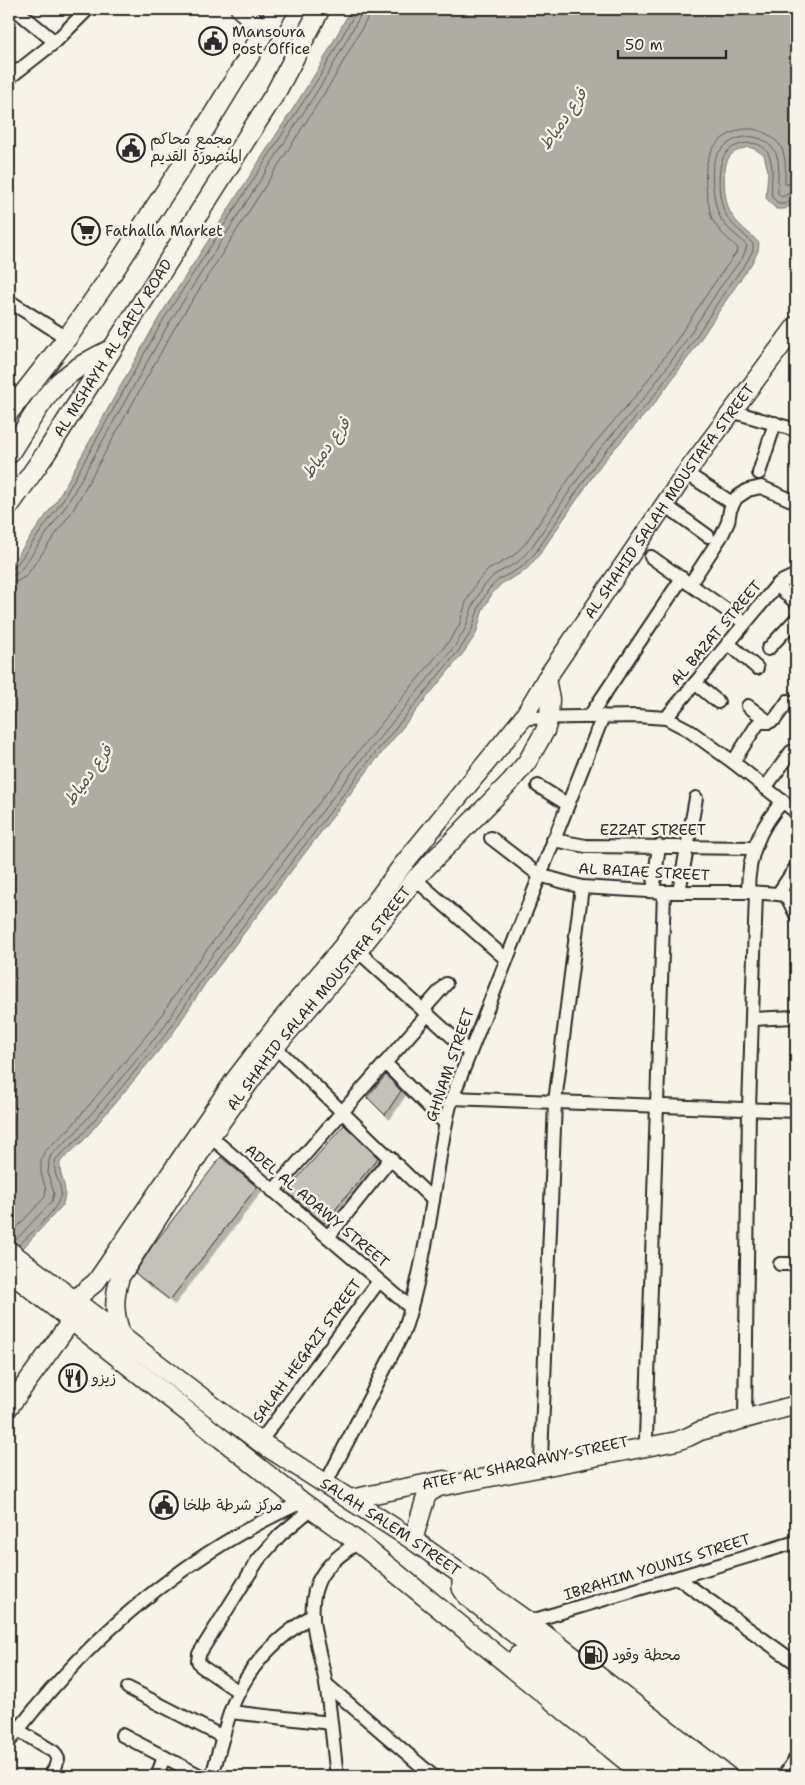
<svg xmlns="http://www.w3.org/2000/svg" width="805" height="1785" font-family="'Shantell Sans','Playpen Sans Arabic',sans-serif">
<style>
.water{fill:#afaca4;stroke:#7a7874}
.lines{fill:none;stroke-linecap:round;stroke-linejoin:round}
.shore{stroke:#605f5b;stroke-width:1}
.building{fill:#c4c1b9;stroke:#2b2b2b;filter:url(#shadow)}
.street-casing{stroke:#2b2b2b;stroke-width:16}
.secondary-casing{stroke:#2b2b2b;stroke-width:21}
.primary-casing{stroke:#2b2b2b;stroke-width:22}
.street{stroke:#f7f3e8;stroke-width:12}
.secondary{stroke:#f7f3e8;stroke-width:18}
.primary{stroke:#f7f3e8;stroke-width:19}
.labels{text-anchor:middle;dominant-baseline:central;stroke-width:5;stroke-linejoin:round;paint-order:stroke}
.poi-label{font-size:15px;fill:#2b2b2b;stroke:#f7f3e8;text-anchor:start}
.street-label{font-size:15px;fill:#2b2b2b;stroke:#f7f3e8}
.water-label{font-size:16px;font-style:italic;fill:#53524f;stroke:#f7f3e8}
</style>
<defs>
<filter id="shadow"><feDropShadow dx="4.5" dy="4.5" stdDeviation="0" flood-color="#0004"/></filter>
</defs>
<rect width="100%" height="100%" fill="#f7f3e8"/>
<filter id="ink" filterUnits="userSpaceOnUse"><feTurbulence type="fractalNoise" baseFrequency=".02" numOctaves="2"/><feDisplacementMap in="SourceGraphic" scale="10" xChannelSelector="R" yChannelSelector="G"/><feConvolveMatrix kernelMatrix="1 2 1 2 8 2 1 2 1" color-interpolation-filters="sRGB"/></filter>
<g filter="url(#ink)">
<path class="water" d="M351,9H796V201L785,209H776L766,198L768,171L764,155L755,149L748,147C742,149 734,151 730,156C721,166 724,200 730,212C737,225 749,232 759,243L758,251L752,263L729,296L690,355L654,404L602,463L539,555L525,571L501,584L492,594L483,609L476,634L464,652L372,765L205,984L171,1036L83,1141L60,1162C59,1182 70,1185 62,1206L9,1263V567L57,500L158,319L319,68Z"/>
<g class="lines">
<g class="shore">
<polyline points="9,569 15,567 61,503 162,322 323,71 355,13 355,9"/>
<polyline points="9,576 15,575 20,571 66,506 168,325 328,74 360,16 362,9"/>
<polyline points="9,583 18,581 26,576 73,510 174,329 334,78 367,19 369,9"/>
<path d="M9,1236L45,1197L46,1190L41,1173V1160L45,1151L70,1128L155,1025L189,973L357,753L449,641L459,626L466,602L477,582L488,570L513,556L525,544L587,452L639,392L674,344L713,285L736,253L738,248C728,239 718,231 712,219C710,213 709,206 708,200C702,170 705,142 737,131C747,127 758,129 767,134C772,138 778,141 781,147C787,159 785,172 785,184H796"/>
<path d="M14,1242L52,1201L54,1193L48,1174L49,1161L51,1155L75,1133L162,1030L195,978L363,758L455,646L465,629L473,605L483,587L494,575L518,562L531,548L593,457L645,397L681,348L719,289L743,257L747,246C738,235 725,229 719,215C714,204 711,177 713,165C719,139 756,125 773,149C783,161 776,180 778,194L782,197L790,193L796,192"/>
<path d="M19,1245C30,1234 60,1209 61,1193C61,1181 51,1174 56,1159L80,1137L167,1033L201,981L368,762L460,649L471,632L479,607L488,590L498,580L522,567L536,552L598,460L650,401L686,352L724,293L748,260L753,250V244C744,233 731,226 725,213C718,199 716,165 726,153C736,141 763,138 769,155C775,169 770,183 772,197L779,204H784L796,198"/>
</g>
</g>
<g class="building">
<polygon points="386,1075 401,1091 385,1115 367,1097"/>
<polygon points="344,1125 378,1158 324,1223 286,1191"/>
<polygon points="221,1157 257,1187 170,1300 135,1273 153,1245"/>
</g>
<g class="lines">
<defs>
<g id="street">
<polyline points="15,9 55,42"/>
<polyline points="9,78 55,42 88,9"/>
<polyline points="9,301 67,338"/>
<polyline points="731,411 796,430"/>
<polyline points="686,473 732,503"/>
<polyline points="759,473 775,423"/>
<polyline points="665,505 708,536"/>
<polyline points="651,557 745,623"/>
<polyline points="690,584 722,535 728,522 730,510 736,498 748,490 761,487 796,502"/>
<polyline points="777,585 796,603"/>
<polyline points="728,643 757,668"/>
<polyline points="768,649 796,619"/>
<polyline points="695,683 718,702"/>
<polyline points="748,706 769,722"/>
<polyline points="589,717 682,578"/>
<polyline points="523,718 637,716 666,718 687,729 733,762 796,812"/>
<polyline points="666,718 777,585 781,582 796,575"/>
<polyline points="733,762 757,725 760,722 769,722 775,719 788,701"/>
<polyline points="538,786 567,804"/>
<polyline points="765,788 791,752"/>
<polyline points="491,838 539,875 582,887 664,892 748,892 778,894 784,895 788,899 796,915"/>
<polyline points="553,840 586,846 754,848"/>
<polyline points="415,879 506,959"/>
<polyline points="653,891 659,846"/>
<polyline points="679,892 696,798"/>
<path d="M748,892C748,856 759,828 783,801"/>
<polyline points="778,894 796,867"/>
<polyline points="358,951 469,1052"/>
<polyline points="423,1010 446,984"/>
<polyline points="752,1019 796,1017"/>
<polyline points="275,1047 433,1200"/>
<polyline points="385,1063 445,1123"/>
<polyline points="452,1098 796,1111"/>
<polyline points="205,1132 411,1308"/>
<polyline points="273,1191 428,1014"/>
<polyline points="328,1237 391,1158"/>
<polyline points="780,1264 796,1264"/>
<polyline points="745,1418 749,1109 756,893"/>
<polyline points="646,1438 664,892"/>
<polyline points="260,1442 379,1281"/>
<polyline points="541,1459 555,1102 582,887"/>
<path d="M326,1483L404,1331C418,1288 426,1244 433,1200C439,1166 442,1132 452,1098L603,716"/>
<polyline points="678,1578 796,1663"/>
<polyline points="528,1622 796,1542"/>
<polyline points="326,1684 433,1776"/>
<polyline points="128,1688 223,1737"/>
<polyline points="239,1692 201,1666 198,1661 199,1654 258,1560 280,1535 311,1509"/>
<polyline points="230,1712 331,1723"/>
<polyline points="18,1730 54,1752 58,1759 55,1768 50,1776"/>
<polyline points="122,1735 201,1776"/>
<path d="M9,1742C86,1639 184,1555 302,1502"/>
<polyline points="157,1776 164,1757"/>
<path d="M212,1776C218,1755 223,1734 230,1713C244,1670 276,1638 313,1615"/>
<path d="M337,1776C333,1746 331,1715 326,1684C321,1653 304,1614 318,1582C326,1564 343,1553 358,1542"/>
<polyline points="784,1776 796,1758"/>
</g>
<g id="secondary">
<polyline points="240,9 265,31"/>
<path id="s1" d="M74,1300L96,1282L234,1081L277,1025L343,946L401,867L523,718L546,679L686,473L796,326"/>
<path id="s2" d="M122,1337C114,1314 113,1300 120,1277L210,1137L275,1047L358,951L415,879L511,781L527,762L545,731L549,717L550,699L546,679"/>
<polyline points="9,1407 72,1320"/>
<polyline points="350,1499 444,1480"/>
<polyline points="413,1540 426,1497 430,1492 439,1487 677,1441 688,1437 700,1431 796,1405"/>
</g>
<g id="primary">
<polyline points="9,412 67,338 107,281 182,166 278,9"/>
<path d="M9,454C22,434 35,411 50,392C65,373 89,360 110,350"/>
<path id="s3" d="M9,506L46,453L276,92L320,9"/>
<path id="s4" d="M9,1251L260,1442L413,1540L528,1622L727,1776"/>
<polyline points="9,1271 302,1502 358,1542 645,1776"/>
<polyline points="462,1575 462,1588 467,1596 697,1776"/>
<polyline points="518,1656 670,1776"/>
</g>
</defs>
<use href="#street" class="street-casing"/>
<use href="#secondary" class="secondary-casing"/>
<use href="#primary" class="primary-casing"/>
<use href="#street" class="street"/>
<use href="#secondary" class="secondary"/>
<use href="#primary" class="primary"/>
</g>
</g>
<defs>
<symbol id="civic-ring" viewBox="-11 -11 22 22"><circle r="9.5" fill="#f7f3e8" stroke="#2b2b2b" stroke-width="1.5"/><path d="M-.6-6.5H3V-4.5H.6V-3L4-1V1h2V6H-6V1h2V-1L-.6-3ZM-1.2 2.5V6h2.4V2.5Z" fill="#2b2b2b"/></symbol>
<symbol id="supermarket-ring" viewBox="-11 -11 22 22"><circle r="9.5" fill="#f7f3e8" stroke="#2b2b2b" stroke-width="1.5"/><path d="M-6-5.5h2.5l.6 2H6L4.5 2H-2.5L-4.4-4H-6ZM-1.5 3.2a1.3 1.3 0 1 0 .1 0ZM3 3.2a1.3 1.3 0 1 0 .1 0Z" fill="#2b2b2b"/></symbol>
<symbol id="restaurant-ring" viewBox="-11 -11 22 22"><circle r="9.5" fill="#f7f3e8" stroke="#2b2b2b" stroke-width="1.5"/><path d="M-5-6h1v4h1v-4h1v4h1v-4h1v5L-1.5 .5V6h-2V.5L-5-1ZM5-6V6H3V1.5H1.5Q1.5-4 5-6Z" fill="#2b2b2b"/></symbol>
<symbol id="fuel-ring" viewBox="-11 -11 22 22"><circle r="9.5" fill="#f7f3e8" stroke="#2b2b2b" stroke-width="1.5"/><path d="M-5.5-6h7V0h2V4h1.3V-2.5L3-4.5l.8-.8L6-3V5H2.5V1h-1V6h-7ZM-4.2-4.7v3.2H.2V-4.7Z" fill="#2b2b2b"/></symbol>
</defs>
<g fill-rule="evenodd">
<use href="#civic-ring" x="197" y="25" width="32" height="32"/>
<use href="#civic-ring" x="115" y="132" width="32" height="32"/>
<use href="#supermarket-ring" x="70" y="215" width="32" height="32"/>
<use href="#restaurant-ring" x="57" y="1362" width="32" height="32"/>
<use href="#civic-ring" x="148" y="1489" width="32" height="32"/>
<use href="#fuel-ring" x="577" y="1639" width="32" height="32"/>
</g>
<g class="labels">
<g class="poi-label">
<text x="232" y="32">Mansoura<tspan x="232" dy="17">Post Office</tspan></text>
<text x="150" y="139">مجمع محاكم<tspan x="150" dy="17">المنصورة القديم</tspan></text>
<text x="105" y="231">Fathalla Market</text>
<text x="92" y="1378">زيزو</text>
<text x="183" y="1505">مركز شرطة طلخا</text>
<text x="612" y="1655">محطة وقود</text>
</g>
<g class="street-label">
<text stroke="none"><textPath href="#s3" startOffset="189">AL MSHAYH AL SAFLY ROAD</textPath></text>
<text stroke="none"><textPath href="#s1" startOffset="998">AL SHAHID SALAH MOUSTAFA STREET</textPath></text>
<text transform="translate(716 633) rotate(-50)">AL BAZAT STREET</text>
<text x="653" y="830">EZZAT STREET</text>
<text transform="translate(644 872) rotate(3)">AL BAIAE STREET</text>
<text stroke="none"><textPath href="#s2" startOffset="404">AL SHAHID SALAH MOUSTAFA STREET</textPath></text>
<text transform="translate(450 1065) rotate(-71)">GHNAM STREET</text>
<text transform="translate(317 1206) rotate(40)">ADEL AL ADAWY STREET</text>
<text transform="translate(307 1351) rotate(-54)">SALAH HEGAZI STREET</text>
<text transform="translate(525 1463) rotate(-12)">ATEF AL SHARQAWY STREET</text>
<text stroke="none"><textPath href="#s4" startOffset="471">SALAH SALEM STREET</textPath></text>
<text transform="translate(657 1567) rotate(-17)">IBRAHIM YOUNIS STREET</text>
</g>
<g class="water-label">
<text transform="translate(563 119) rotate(-55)">فرع دمياط</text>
<text transform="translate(326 448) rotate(-54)">فرع دمياط</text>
<text transform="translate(88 775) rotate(-54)">فرع دمياط</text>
</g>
</g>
<rect width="805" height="1785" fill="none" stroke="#f7f3e8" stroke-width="30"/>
<rect x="15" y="15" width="775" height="1755" fill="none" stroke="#2b2b2b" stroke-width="2" filter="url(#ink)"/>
<path d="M618 50v8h108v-8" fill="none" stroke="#2b2b2b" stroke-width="2.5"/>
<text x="625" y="50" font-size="15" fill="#2b2b2b" stroke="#f7f3e8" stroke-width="4" paint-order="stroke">50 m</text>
</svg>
